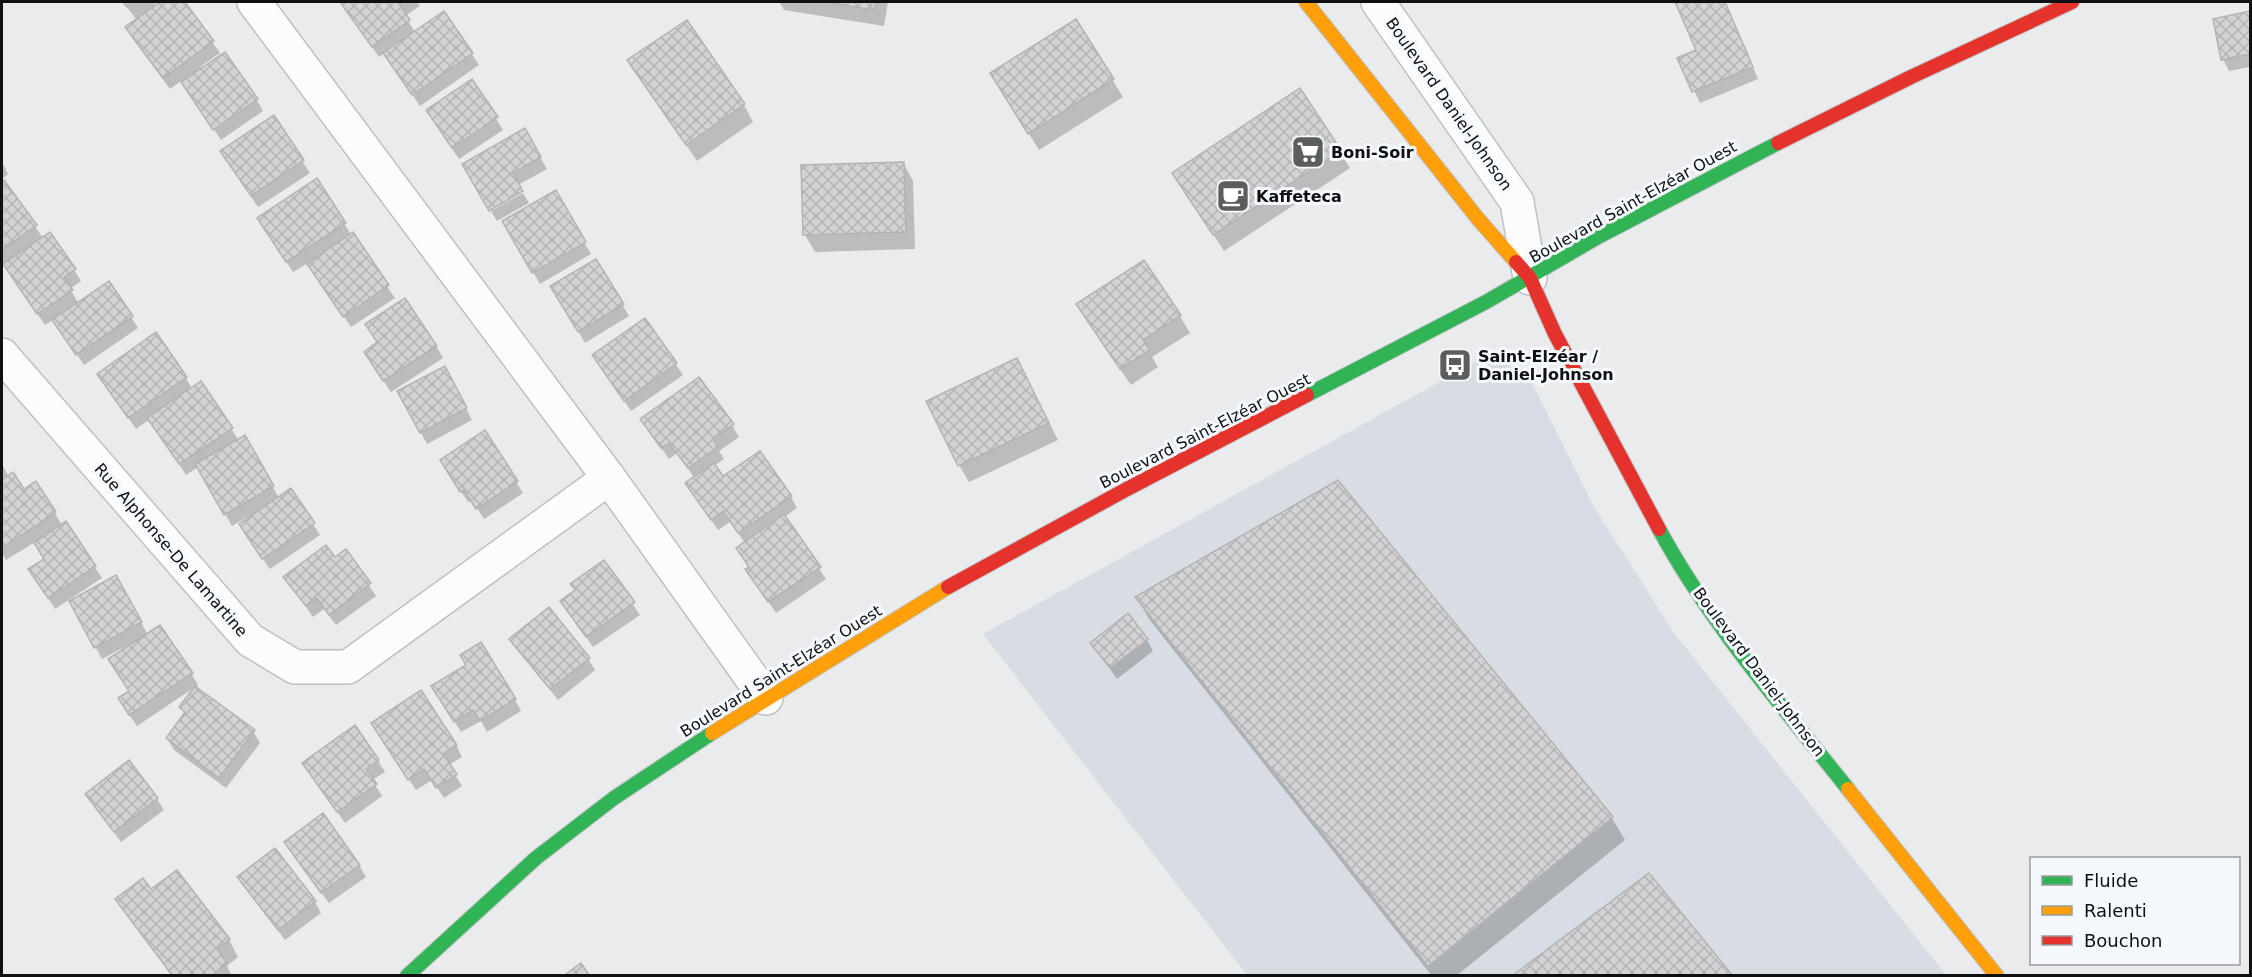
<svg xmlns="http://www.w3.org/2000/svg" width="2252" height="977" font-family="'DejaVu Sans',sans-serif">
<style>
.built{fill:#d8dde3}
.shadow{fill:#0003}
.building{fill:url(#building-cross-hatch);stroke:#b3b3b5;stroke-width:1.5}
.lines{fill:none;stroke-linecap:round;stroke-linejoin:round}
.street-casing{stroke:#bec0c2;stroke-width:36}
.fast-casing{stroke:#bec0c2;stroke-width:16}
.slow-casing{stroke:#bec0c2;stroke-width:16}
.jam-casing{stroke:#bec0c2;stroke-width:16}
.street{stroke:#fcfcfc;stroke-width:33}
.fast{stroke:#30b455;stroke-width:14}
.slow{stroke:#ff9f0a;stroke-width:14}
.jam{stroke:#e5322d;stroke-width:14}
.labels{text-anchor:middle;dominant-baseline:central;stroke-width:6;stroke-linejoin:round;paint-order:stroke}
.street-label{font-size:16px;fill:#0f1012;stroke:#f5f9fd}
.poi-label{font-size:16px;font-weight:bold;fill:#0f1012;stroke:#f5f9fd;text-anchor:start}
</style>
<defs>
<pattern id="building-cross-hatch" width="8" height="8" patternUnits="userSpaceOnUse" patternTransform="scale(1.5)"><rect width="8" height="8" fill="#d3d3d5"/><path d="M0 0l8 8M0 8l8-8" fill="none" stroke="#b4b4b6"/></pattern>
</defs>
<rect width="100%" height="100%" fill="#e9ebed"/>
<polygon class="built" points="1492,353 1531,381 1594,507 1674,633 1946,975 1247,975 983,634"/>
<g class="shadow">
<polygon points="123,2 158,2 154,4 156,7 163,2 183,2 220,53 200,67 202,69 257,100 263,111 221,140 181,81 170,89 133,39 127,27 137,20"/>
<polygon points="342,2 417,2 420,6 405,16 415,32 444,13 479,65 420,106 385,53 379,57"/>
<polygon points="779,2 888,2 884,26 784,10"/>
<polygon points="1677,2 1725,2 1758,79 1700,103 1679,59 1698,51"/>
<polygon points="2250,13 2250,67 2229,71 2223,59 2215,20"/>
<polygon points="1076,21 1123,97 1039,150 1002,90"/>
<polygon points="639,77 744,105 753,122 697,161"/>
<polygon points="472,81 503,130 459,159 434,122"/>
<polygon points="1300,90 1350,168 1224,251 1184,190"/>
<polygon points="273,117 310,173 258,207 229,163"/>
<polygon points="524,130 547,169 518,185 490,209"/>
<polygon points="2,162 8,174 2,179"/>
<polygon points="904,164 913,181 915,249 815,252 805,235"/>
<polygon points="4,182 43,238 74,270 81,281 70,289 79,304 131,317 138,328 84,365 54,319 45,325 4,264 2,266 2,184"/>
<polygon points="523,193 529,203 497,221 491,211"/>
<polygon points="555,193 591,254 540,284 504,222"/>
<polygon points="344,224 395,298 351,327 308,263 293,272 265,230"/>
<polygon points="596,261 629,316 585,343 552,287"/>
<polygon points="1180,316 1190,333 1152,357 1158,367 1131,385 1088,322"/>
<polygon points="645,320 683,375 631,411 594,356"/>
<polygon points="378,343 436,346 443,358 391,392 372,364"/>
<polygon points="1017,360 1058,440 969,482 959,465"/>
<polygon points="186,378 192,389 231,428 239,441 244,438 279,498 291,491 320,535 270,569 247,536 247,517 232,526 198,467 186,475 150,419 136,429 106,386"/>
<polygon points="451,379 472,420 427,444 421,433"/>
<polygon points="732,425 739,437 719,451 724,459 714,466 723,478 791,497 797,508 784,517 826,579 776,613 754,581 745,543 730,522 718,530 694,495 695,479 677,453 669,459 649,431"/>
<polygon points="485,433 523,493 484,519 472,500 468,502 448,472"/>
<polygon points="2,464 9,477 24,491 36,483 62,525 66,523 102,578 55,609 37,581 45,560 35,542 6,560 2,553"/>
<polygon points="1338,482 1612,818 1625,840 1456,976 1432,976 1149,619 1137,597"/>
<polygon points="345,551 376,596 336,625 324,609 313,617 285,577 335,559"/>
<polygon points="604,562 640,615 593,647 569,612 576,591"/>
<polygon points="116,577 148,635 191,673 198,685 137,726 126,710 131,692 133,645 132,643 102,659 71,602"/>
<polygon points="511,639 588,659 595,670 558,700 518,650"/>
<polygon points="1147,640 1153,651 1117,679 1092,643"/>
<polygon points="440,698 515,700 521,711 487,732 481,721 461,732"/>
<polygon points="181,707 253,731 260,743 226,788 174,750 167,738 185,715"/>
<polygon points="379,735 456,745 462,757 449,765 462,786 444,798 432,780 416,790"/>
<polygon points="378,761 385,772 372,780 382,796 345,823 311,774"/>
<polygon points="86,794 157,799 164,810 121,842"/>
<polygon points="293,854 359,865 366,877 329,903"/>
<polygon points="177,872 229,940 238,957 227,966 232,976 172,976 127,916 117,899 150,891"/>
<polygon points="239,878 315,902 321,913 285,940"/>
</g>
<g class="building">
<polygon points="123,2 135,2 127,7"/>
<polygon points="160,2 185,2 214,41 163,78 125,27"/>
<polygon points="340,2 403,2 399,4 410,20 372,47"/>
<polygon points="825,2 876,2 874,10"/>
<polygon points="1675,2 1725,2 1753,67 1692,92 1677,58 1696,50"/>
<polygon points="444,11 473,53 412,95 383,53"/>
<polygon points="2250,11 2250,54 2221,60 2213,19"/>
<polygon points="1076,19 1114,79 1028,134 990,73"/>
<polygon points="687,20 745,104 686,145 627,60"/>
<polygon points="225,52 258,99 213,130 181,82"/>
<polygon points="472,79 498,117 452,148 426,110"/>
<polygon points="1300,88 1341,150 1213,235 1172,173"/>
<polygon points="274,115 304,160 251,196 220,151"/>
<polygon points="525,128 541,157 513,173 523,191 489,211 462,164"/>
<polygon points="904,162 906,232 803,235 801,165"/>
<polygon points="317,178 346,223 286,262 257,218"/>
<polygon points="4,180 37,225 2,250 2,182"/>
<polygon points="556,190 586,242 532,273 502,221"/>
<polygon points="50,232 76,269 64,277 73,290 37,314 3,264"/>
<polygon points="353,232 389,285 343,317 307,264"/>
<polygon points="596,259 624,304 578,332 550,286"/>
<polygon points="1144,260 1181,315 1143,340 1150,350 1120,369 1076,304"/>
<polygon points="109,281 133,316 76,355 52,320"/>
<polygon points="405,298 437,346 383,381 364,352 377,342 365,324"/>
<polygon points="645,318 677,363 624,401 592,355"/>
<polygon points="156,332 187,377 128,418 97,374"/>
<polygon points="1017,358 1049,423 958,466 926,401"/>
<polygon points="445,366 467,408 420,433 397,391"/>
<polygon points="699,377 734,424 713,439 718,447 688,468 669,443 661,448 640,419"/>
<polygon points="201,381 233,428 179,464 147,418"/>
<polygon points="485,430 518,481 476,509 464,490 460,492 440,460"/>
<polygon points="245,435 274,486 224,515 195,464"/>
<polygon points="760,451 792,496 738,533 723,511 711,520 685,483 714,463 723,476"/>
<polygon points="13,472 24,489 36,481 56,512 2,548 2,480"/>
<polygon points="1338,480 1613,817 1428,966 1135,597"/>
<polygon points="291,488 315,523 262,559 239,524"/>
<polygon points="784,514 821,567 768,602 745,569 749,567 736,548"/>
<polygon points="66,521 96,566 48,598 28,569 44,559 34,543"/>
<polygon points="326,545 335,557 346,549 371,583 329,615 317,598 306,606 283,577"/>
<polygon points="604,560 635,602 586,637 560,601 575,590 570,584"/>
<polygon points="116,575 142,622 94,648 69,601"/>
<polygon points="549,607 590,658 550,689 509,639"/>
<polygon points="1128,613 1148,639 1110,668 1090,643"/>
<polygon points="160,625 193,673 129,715 118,698 129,691 108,659"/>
<polygon points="481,642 516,699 480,721 473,710 454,722 431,686 466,665 460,655"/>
<polygon points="195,686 255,730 219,778 166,738 185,712 179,707"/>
<polygon points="421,690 457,745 443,754 457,774 436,788 424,769 408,780 371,723"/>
<polygon points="355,725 379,760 366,769 377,784 337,812 302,763"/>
<polygon points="129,760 158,798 114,832 85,794"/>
<polygon points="323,813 360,865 321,893 284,842"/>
<polygon points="275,848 316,901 278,930 237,877"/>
<polygon points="177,870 230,939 217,949 227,963 211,976 173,976 115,899 143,878 151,889"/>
<polygon points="1649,873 1733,976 1512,976"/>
<polygon points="581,963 590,976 564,976 570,971"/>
</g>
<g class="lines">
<defs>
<g id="street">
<polyline points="254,2 609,478 766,698"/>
<polyline points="1378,2 1517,202 1530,278"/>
<polyline points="2,355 250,640 295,667 348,667 609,478"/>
</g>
<g id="fast">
<polyline points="1307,395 1486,302 1598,237 1778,143"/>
<path d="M1659,529C1710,623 1782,706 1848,789"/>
<polyline points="407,976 536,858 614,798 712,733"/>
</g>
<g id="slow">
<polyline points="1306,2 1479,220 1516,262"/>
<polyline points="712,733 948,587"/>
<polyline points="1848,789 1997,976"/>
</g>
<g id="jam">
<polyline points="1778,143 1911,77 2072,2"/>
<polyline points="1516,262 1530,278 1555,334 1659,529"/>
<polyline points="948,587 1127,489 1307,395"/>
</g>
</defs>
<use href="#street" class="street-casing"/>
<use href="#fast" class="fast-casing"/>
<use href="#slow" class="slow-casing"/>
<use href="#jam" class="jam-casing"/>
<use href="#street" class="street"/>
<use href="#fast" class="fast"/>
<use href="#slow" class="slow"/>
<use href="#jam" class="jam"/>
</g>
<defs>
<symbol id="supermarket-square" viewBox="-11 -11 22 22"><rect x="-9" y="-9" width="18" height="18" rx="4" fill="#5b5d5f" stroke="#f5f9fd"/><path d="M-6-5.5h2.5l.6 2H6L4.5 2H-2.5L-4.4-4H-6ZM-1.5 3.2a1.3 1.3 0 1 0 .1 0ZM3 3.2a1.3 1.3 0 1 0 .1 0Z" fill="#fff"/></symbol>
<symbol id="cafe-square" viewBox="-11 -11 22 22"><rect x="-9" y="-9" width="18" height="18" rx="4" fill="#5b5d5f" stroke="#f5f9fd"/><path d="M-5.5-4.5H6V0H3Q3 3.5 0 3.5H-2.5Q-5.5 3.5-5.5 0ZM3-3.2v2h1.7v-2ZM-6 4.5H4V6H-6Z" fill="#fff"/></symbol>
<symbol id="bus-square" viewBox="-11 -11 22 22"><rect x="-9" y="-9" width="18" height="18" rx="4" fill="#5b5d5f" stroke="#f5f9fd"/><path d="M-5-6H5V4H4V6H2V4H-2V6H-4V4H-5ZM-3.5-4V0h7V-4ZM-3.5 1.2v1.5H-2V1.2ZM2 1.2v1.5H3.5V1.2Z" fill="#fff"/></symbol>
</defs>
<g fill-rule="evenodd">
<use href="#supermarket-square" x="1289" y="133" width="38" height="38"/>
<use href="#cafe-square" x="1214" y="177" width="38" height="38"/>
<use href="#bus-square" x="1436" y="346" width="38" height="38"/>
</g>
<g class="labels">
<g class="street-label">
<text transform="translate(1449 104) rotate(55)">Boulevard Daniel-Johnson</text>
<text transform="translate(1633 202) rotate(-29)">Boulevard Saint-Elzéar Ouest</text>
<text transform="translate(1205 431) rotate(-27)">Boulevard Saint-Elzéar Ouest</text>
<text transform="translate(171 550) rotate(49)">Rue Alphonse-De Lamartine</text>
<text transform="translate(781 671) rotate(-32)">Boulevard Saint-Elzéar Ouest</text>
<text transform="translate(1759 672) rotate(53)">Boulevard Daniel-Johnson</text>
</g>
<g class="poi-label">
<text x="1331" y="152">Boni-Soir</text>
<text x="1256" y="196">Kaffeteca</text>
<text x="1478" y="356">Saint-Elzéar /<tspan x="1478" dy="18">Daniel-Johnson</tspan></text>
</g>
</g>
<rect width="2252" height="977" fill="none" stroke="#0f1012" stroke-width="6"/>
<rect x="2030" y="857" width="210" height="108" fill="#f5f9fd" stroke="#999c9f" stroke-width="1.5"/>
<rect x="2042" y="876" width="30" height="9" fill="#30b455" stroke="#999c9f" stroke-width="1.5"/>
<text x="2084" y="887" font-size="18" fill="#0f1012">Fluide</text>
<rect x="2042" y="906" width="30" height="9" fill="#ff9f0a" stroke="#999c9f" stroke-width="1.5"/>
<text x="2084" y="917" font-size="18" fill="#0f1012">Ralenti</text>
<rect x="2042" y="936" width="30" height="9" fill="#e5322d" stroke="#999c9f" stroke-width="1.5"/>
<text x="2084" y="947" font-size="18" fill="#0f1012">Bouchon</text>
</svg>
